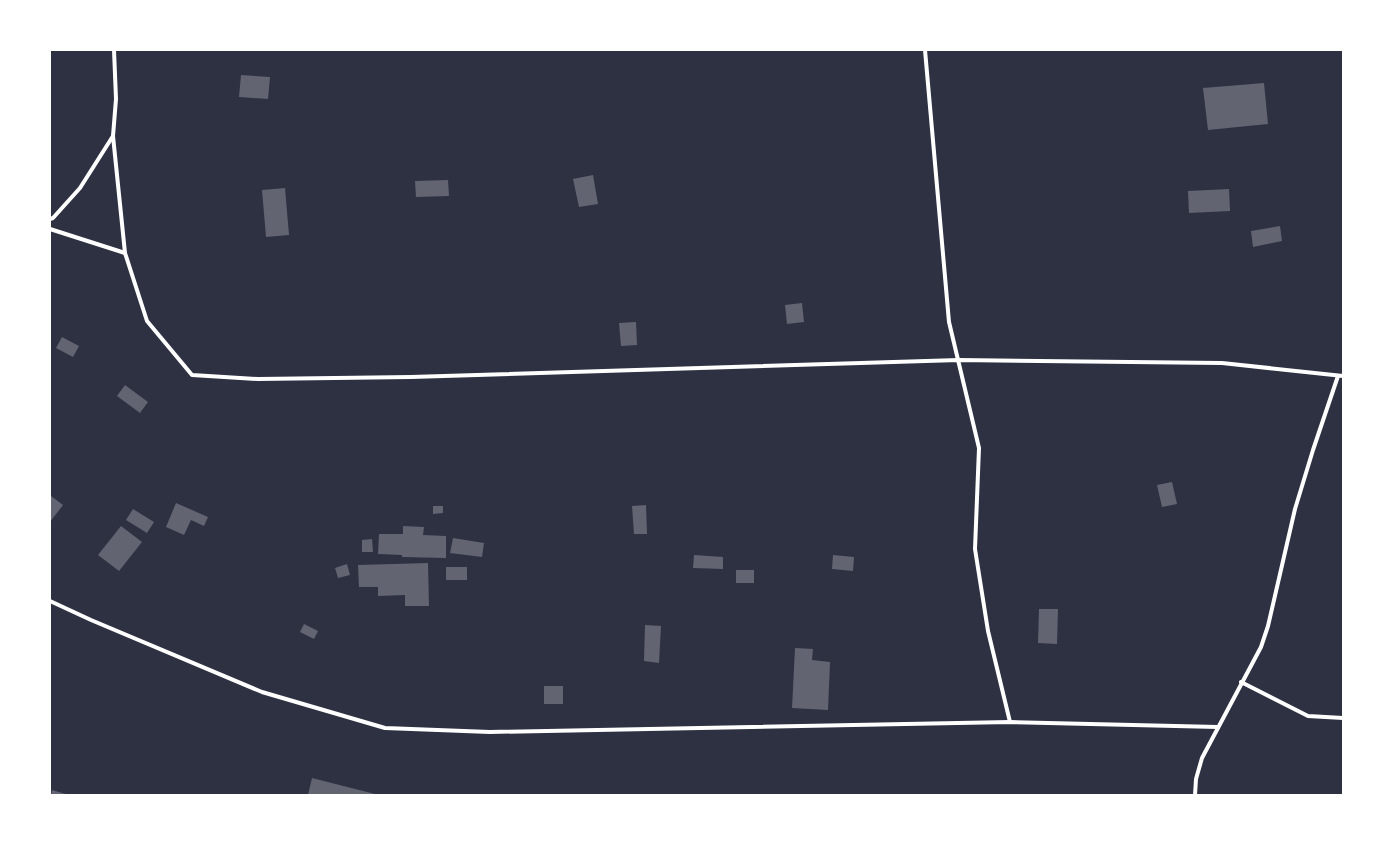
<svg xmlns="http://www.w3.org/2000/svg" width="1393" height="845" font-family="Karla,sans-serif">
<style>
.building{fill:#626471}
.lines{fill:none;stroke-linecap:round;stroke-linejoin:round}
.minor{stroke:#fff;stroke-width:4}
</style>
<rect width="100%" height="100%" fill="#2d3142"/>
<g class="building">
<polygon points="241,75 270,77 268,99 239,97"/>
<polygon points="1264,83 1268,124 1208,130 1203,88"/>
<polygon points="593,175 598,204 579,207 573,179"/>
<polygon points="448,180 449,196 416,197 415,181"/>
<polygon points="285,188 289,235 266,237 262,190"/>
<polygon points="1229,189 1230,211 1189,213 1188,191"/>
<polygon points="1280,226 1282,241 1253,247 1251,231"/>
<polygon points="802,303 804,322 787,324 785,305"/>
<polygon points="636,322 637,345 621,346 619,323"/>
<polygon points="62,337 79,346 73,357 56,348"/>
<polygon points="125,385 148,402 140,413 117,396"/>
<polygon points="1172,482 1177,504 1162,507 1157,485"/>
<polygon points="51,496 63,505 50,522 50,497"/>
<polygon points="176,503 208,517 204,526 191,520 184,535 166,527"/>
<polygon points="646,505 647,534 634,534 632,506"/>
<polygon points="433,506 443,506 443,513 433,514"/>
<polygon points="133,509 154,522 147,533 126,520"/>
<polygon points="121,526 142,542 119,571 98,555"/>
<polygon points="403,526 424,527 423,535 446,536 446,558 402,557 402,555 378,554 379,534 403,534"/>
<polygon points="453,538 484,543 482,557 450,553"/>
<polygon points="372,539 373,552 362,552 362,540"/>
<polygon points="694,555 723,557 723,569 693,568"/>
<polygon points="833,555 854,557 853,571 832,569"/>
<polygon points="428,563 429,606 405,606 405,595 378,596 378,587 359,587 358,565"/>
<polygon points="347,564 350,575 338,578 335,568"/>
<rect x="446" y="567" width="21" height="13"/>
<rect x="736" y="570" width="18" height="13"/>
<polygon points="1039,609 1058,609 1057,644 1038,643"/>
<polygon points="304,624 318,631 314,639 300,632"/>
<polygon points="645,625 661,626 659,663 644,661"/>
<polygon points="795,648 813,649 812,660 830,662 828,710 792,708"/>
<rect x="544" y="686" width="19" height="18"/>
<polygon points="312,778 375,794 375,795 308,795"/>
<polygon points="52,790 69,795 51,795"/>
</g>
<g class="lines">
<g class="minor">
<polyline points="925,50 949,322 979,448 975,549 988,631 1010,722"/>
<polyline points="113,136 125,253 147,321 192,375 258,379 411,377 959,360 1222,363 1343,376"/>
<polyline points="50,219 53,218 80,188 113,136 116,99 114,50"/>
<polyline points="50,229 125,253"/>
<polyline points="50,601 91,620 262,692 385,728 490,732 1010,722 1218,727"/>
<polyline points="1241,682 1308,716 1343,718"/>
<polyline points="1195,795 1196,779 1202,758 1261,647 1268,626 1295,509 1313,450 1338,376"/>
</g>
</g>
<rect width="1393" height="845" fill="none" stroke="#ffffff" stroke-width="102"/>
</svg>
